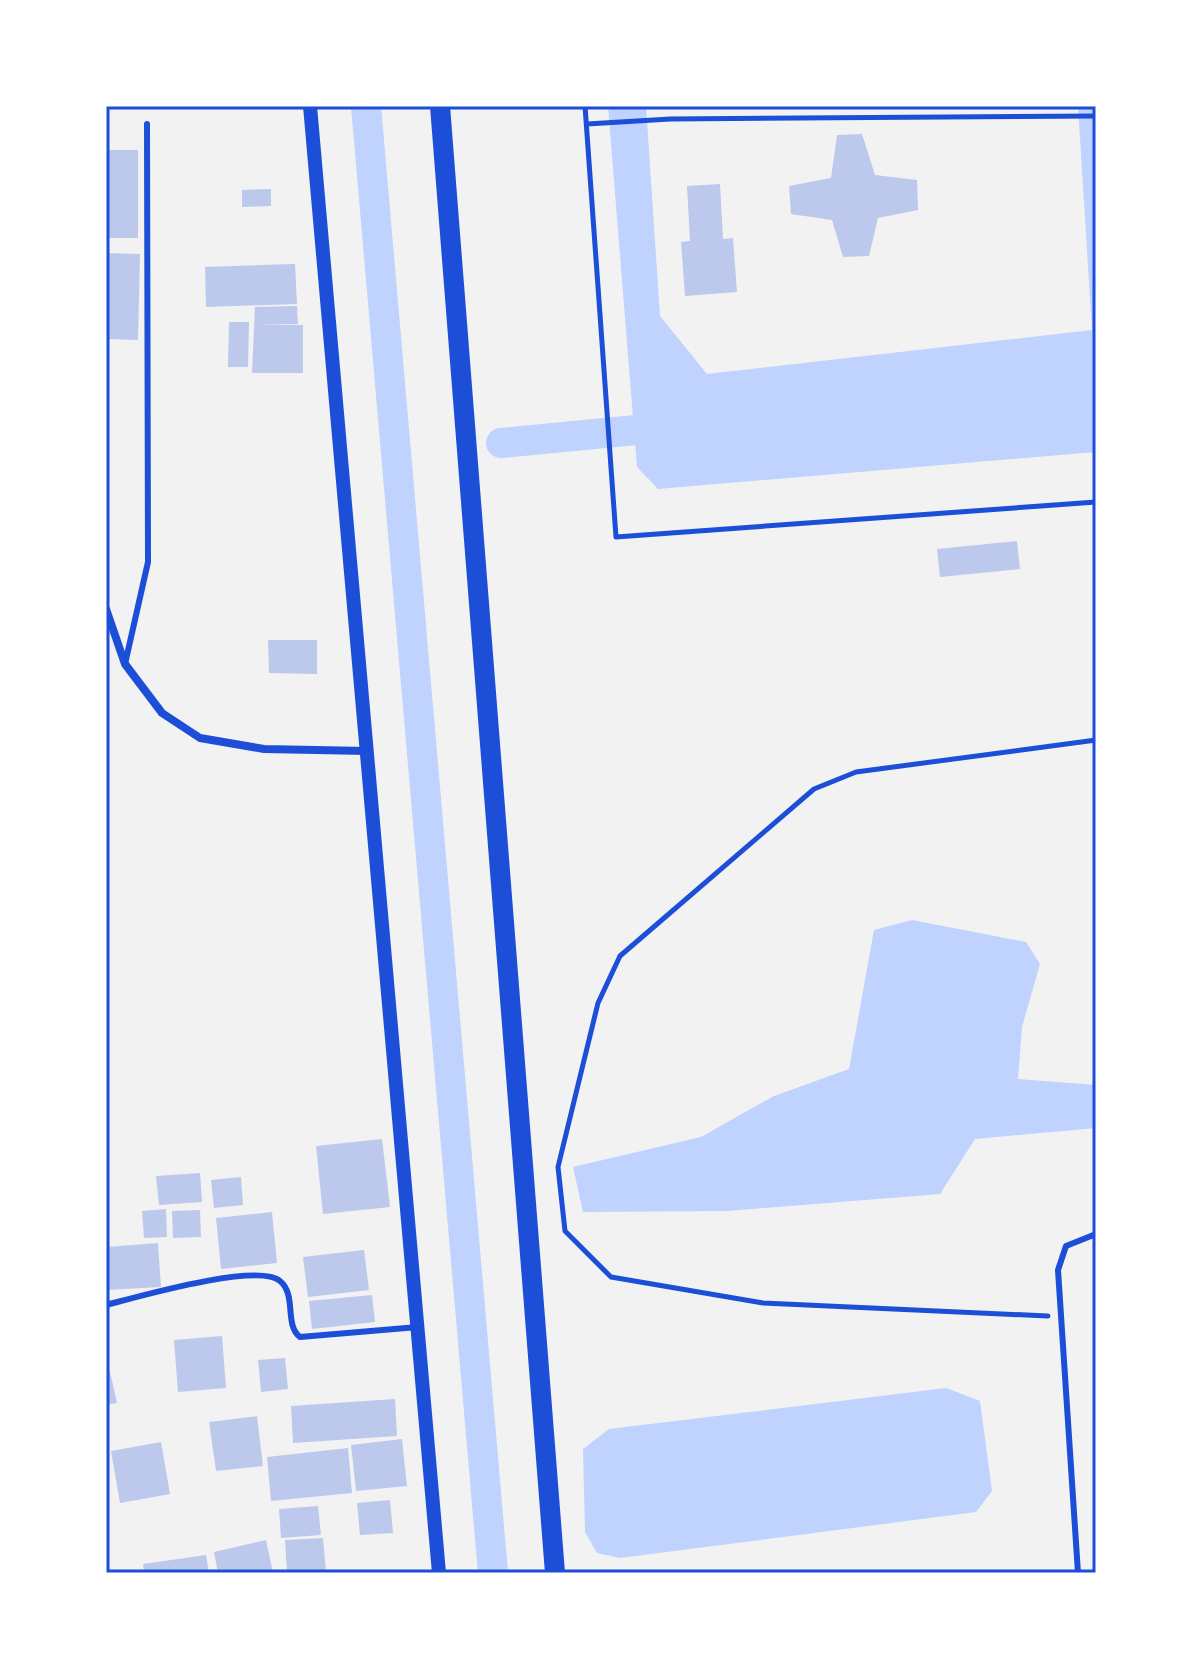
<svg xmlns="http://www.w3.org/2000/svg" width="1202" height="1679" font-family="'Noto Sans',sans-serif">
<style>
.water{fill:#bfd3fe}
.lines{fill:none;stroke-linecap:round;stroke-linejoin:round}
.canal{stroke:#bfd3fe;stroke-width:30}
.building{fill:#bdc9ec}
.path{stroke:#1d4ed8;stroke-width:5}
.service{stroke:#1d4ed8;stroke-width:6}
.minor{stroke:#1d4ed8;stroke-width:8}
.tertiary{stroke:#1d4ed8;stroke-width:14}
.primary{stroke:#1d4ed8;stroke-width:20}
.neatline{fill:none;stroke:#1d4ed8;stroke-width:3}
</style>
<rect width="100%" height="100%" fill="#f2f2f2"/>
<g class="water">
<polygon points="608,106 646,106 660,316 707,374 1092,330 1078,106 1096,106 1096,452 658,489 637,467"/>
<polygon points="912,920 1026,942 1040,964 1022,1027 1018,1079 1096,1085 1096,1128 975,1139 940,1194 726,1211 583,1212 573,1167 701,1137 774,1096 849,1069 874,930"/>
<polygon points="946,1388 980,1401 992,1491 976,1512 620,1558 597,1553 585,1532 583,1449 609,1429"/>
</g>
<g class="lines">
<g class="canal">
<polyline points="366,106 493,1573"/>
<polyline points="501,443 667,427"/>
</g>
</g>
<g class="building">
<polygon points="862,134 875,175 917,180 918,210 878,218 869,256 843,257 832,220 791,214 789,186 831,178 837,135"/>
<rect x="106" y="150" width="32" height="88"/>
<polygon points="720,184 723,239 733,238 737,292 685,296 681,242 690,241 687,186"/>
<polygon points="271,189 271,206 242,207 242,190"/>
<polygon points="106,253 140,254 138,340 106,339"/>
<polygon points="295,264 297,304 206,307 205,267"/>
<polygon points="297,306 298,324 258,325 303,325 303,373 252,373 255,307"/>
<polygon points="229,322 249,322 248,367 228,367"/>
<polygon points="1017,541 1020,569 940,577 937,549"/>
<polygon points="268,640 317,640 317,674 269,673"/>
<polygon points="382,1139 390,1207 323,1214 316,1146"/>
<polygon points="200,1173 202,1202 159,1205 156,1176"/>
<polygon points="241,1177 243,1205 214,1208 211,1180"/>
<polygon points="166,1209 167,1237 144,1238 142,1211"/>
<polygon points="200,1210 201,1237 173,1238 172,1211"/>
<polygon points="272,1212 277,1263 221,1269 216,1218"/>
<polygon points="158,1243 161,1287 106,1290 106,1247"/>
<polygon points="364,1250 369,1290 308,1297 303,1257"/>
<polygon points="372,1295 375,1322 312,1329 309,1301"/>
<polygon points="222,1336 226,1388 178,1392 174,1340"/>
<polygon points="106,1354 117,1403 106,1405"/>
<polygon points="285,1358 288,1389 261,1392 258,1360"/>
<polygon points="395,1399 397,1436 293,1443 291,1406"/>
<polygon points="257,1416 263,1466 216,1471 209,1422"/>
<polygon points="402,1439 407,1486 356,1491 351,1445"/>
<polygon points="161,1442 170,1494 120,1503 111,1451"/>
<polygon points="348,1448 352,1493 271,1501 267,1457"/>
<polygon points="390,1500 393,1533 360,1535 357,1503"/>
<polygon points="318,1506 321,1535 281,1538 279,1509"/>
<polygon points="323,1538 326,1573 287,1573 285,1540"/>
<polygon points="266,1540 273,1573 218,1573 214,1552"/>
<polygon points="206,1555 209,1573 144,1573 143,1564"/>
</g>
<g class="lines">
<g class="path">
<polyline points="585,106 616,537 1096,502"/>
<polyline points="587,124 670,119 1096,116"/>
<polyline points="1048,1316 763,1303 611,1277 565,1231 558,1167 598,1003 620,956 814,789 856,772 1096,740"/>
</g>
<g class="service">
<polyline points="125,664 148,562 147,124"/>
<path d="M106,1305C137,1297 258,1262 280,1281C297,1295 284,1325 300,1337L418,1327"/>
<polyline points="1078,1573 1058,1270 1066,1246 1096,1234"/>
</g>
<polyline class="minor" points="106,609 125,664 162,713 200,738 264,749 367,751"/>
<polyline class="tertiary" points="310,106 439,1573"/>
<polyline class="primary" points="440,106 555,1573"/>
</g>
<rect width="1202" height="1679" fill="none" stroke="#ffffff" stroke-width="216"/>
<rect x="108" y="108" width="986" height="1463" class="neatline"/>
</svg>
